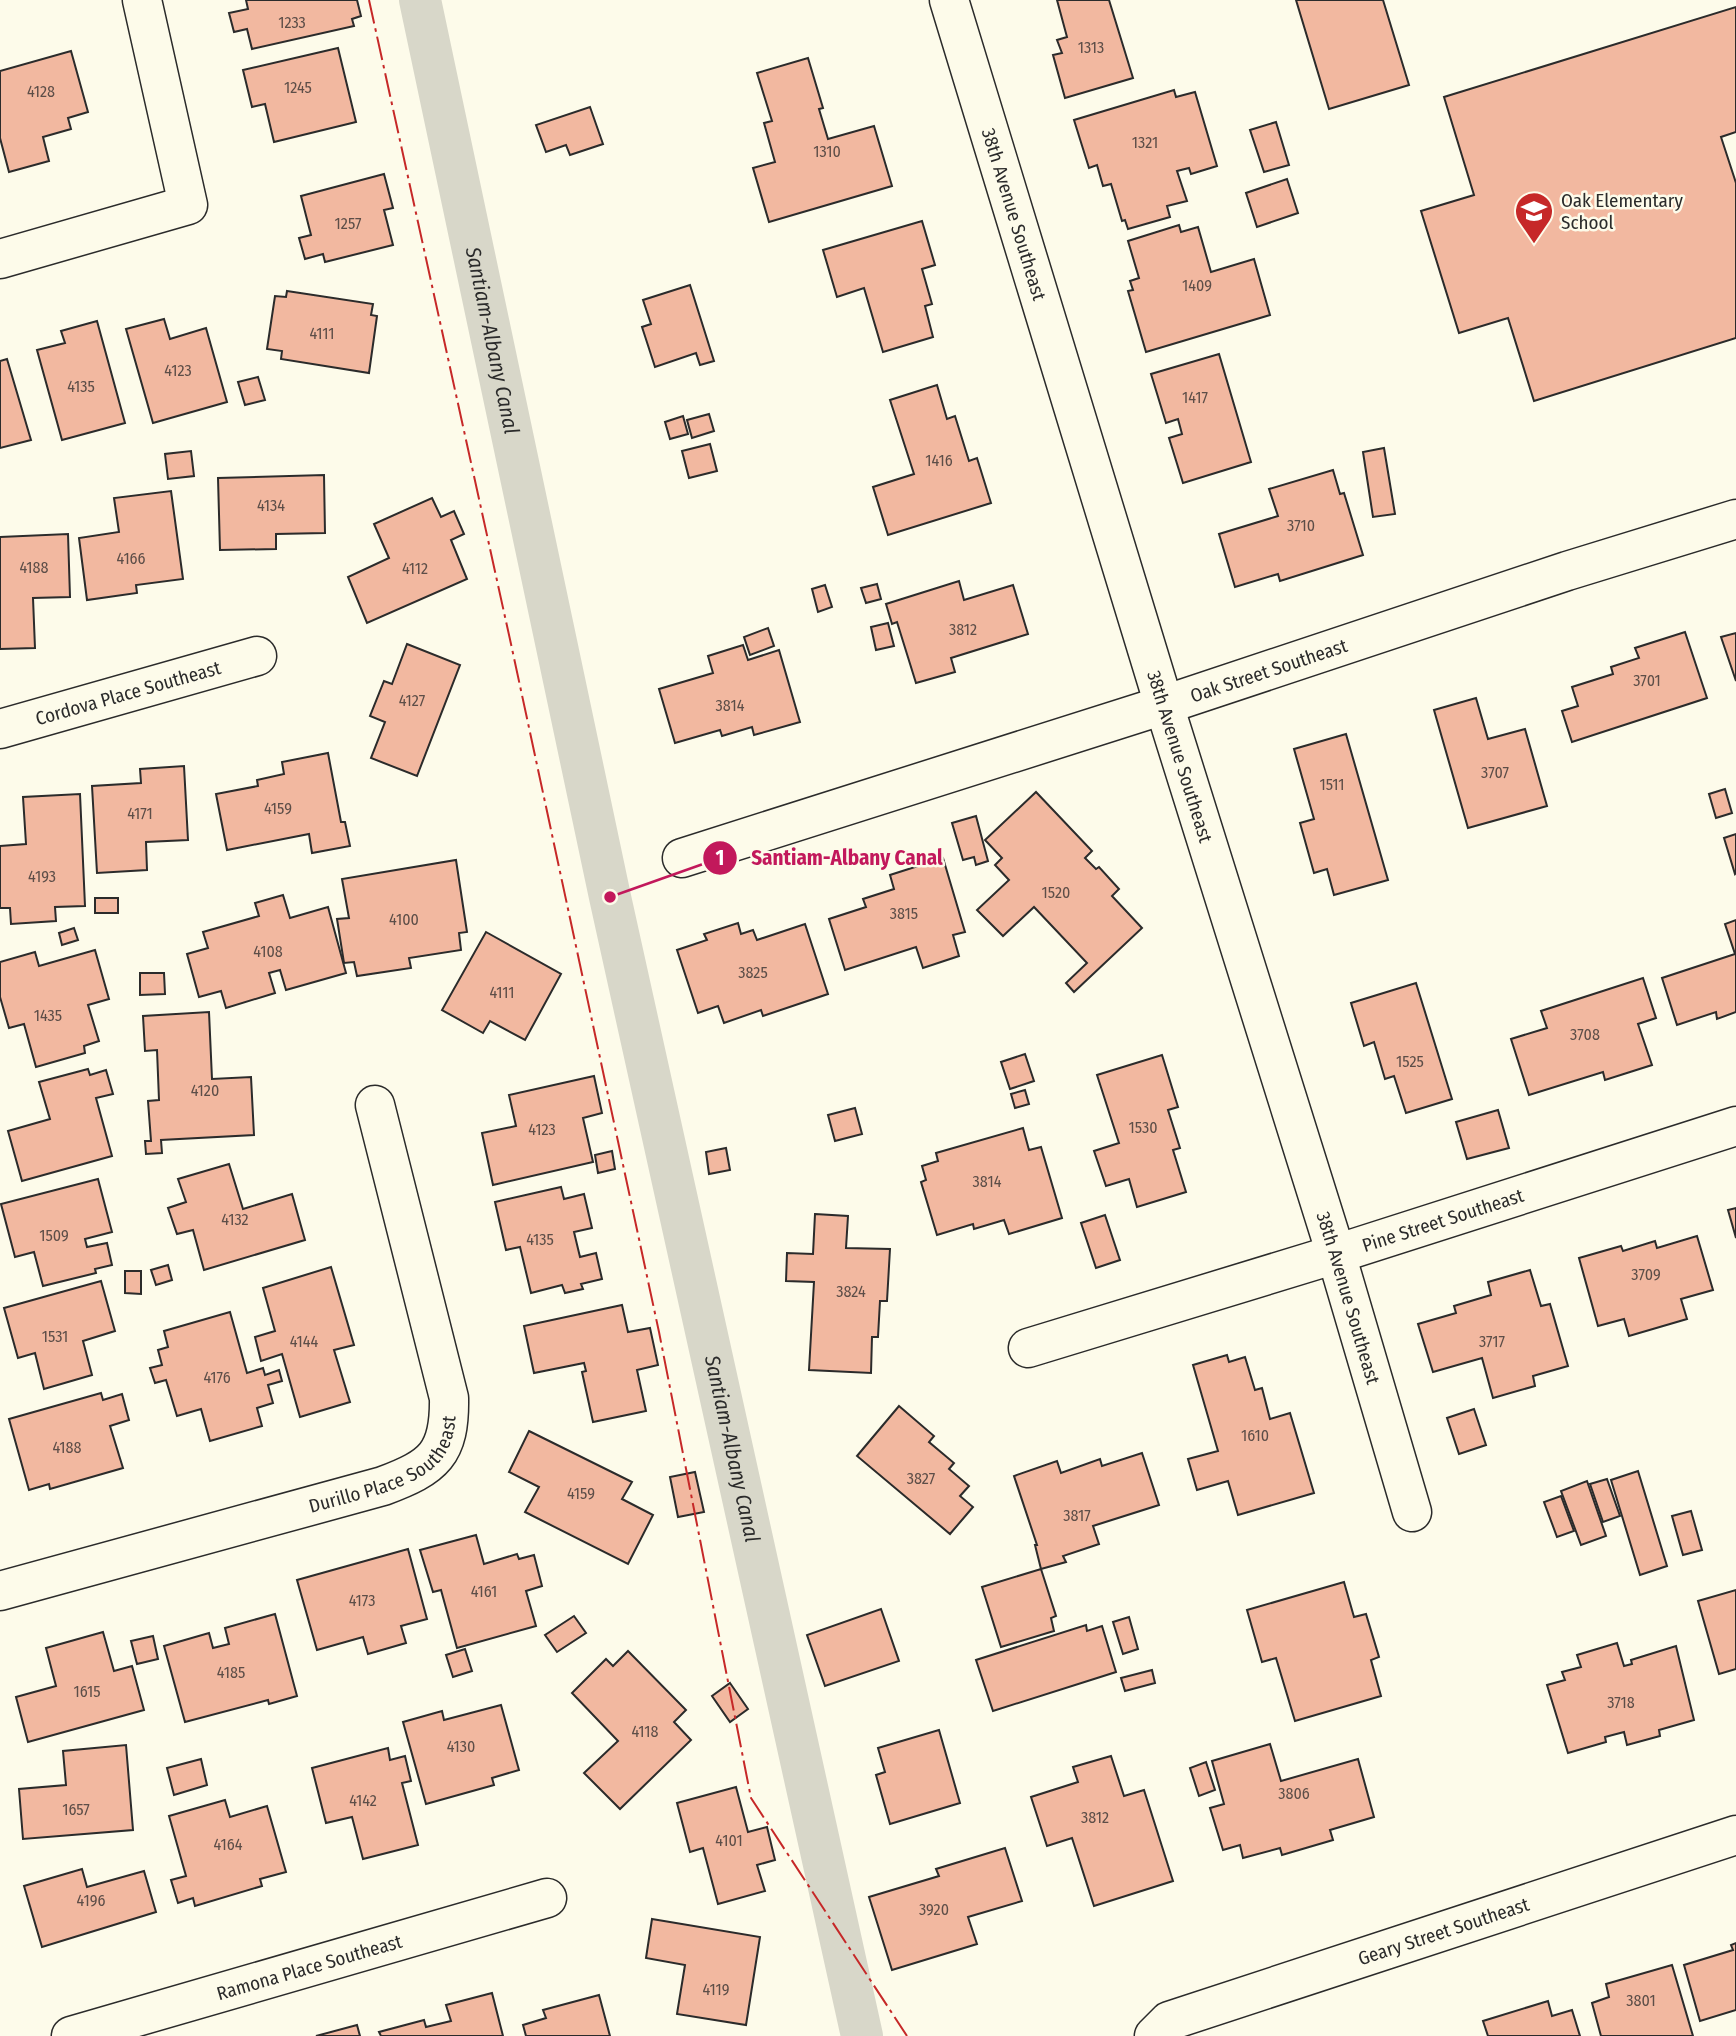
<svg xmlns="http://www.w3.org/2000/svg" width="1736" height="2036" font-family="'Fira Sans Condensed',sans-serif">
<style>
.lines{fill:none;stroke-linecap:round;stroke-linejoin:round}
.canal{stroke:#d8d7c9;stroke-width:42}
.building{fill:#f2b8a0;stroke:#2b2b2b;stroke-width:2}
.minor-casing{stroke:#2b2b2b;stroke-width:41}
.minor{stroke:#fdfbea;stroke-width:38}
.power{stroke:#c62828;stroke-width:2;stroke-dasharray:24 5 3.5 5;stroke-linecap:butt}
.labels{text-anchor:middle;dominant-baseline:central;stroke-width:5;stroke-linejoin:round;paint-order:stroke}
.number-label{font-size:16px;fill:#5d4e48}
.poi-label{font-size:19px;fill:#2b2b2b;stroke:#fdfbea;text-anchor:start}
.street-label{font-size:19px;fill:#2b2b2b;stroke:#fdfbea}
.water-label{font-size:21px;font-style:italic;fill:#2b2b2b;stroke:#fdfbea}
.leader{fill:none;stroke:#c2185b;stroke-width:2.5}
.callout-dot{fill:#c2185b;stroke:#fdfbea;stroke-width:2.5}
.mark-label{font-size:21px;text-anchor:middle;font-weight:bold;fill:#fff}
.callout-label{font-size:21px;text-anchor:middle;font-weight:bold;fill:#c2185b;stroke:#fdfbea;stroke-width:5;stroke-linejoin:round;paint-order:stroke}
</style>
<rect width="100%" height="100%" fill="#fdfbea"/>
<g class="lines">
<path class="canal" id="s1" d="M420,0L610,897L862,2036"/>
</g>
<g class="building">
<polygon points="246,0 357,0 361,16 352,19 354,26 252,49 247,29 234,32 229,13 248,9"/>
<polygon points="1057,0 1109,0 1133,78 1065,98 1053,55 1062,53 1057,40 1067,37"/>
<polygon points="1296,0 1383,0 1409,85 1329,109"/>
<polygon points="1736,7 1736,132 1721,137 1736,183 1736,338 1534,401 1508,318 1459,333 1421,211 1474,195 1444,97"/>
<polygon points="338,48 356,122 274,142 265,104 252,107 243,70"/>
<polygon points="71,51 88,112 68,118 71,129 43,137 49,161 9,172 0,138 0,71"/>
<polygon points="808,58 823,108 819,109 828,139 874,126 892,186 769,222 753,168 775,162 764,123 772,121 757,73"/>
<polygon points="1174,90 1176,97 1195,92 1217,166 1191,174 1189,168 1177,171 1187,201 1167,206 1170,217 1128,229 1125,220 1122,221 1111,184 1103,186 1097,165 1089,168 1074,120"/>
<polygon points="590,107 603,144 570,155 566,145 546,152 536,125"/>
<polygon points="1276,122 1289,165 1264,172 1250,130"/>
<polygon points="384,174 393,208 384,210 393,245 325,262 323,254 305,259 299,238 311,235 301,196"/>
<polygon points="1287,179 1298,213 1257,227 1246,193"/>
<polygon points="922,221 935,265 922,269 932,304 925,306 933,337 883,352 864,288 837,297 823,250"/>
<polygon points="1179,225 1181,232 1198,227 1211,272 1254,259 1270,315 1146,352 1128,291 1133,290 1130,281 1139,278 1128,241"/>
<polygon points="690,285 714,361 700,365 696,353 655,367 642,327 651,324 643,300"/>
<polygon points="287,291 373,304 371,315 377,316 369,373 281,359 282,351 267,349 275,296 286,297"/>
<polygon points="164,319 170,339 206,328 227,402 153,423 126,329"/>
<polygon points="97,321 125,423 62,440 37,350 65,343 61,331"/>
<polygon points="1219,354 1251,462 1183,483 1169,438 1182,434 1178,419 1166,423 1151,374"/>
<polygon points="7,359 31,440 0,448 0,361"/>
<polygon points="258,377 265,400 245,405 238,382"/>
<polygon points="937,385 947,419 955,416 969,461 977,458 991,503 888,535 873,487 914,474 890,400"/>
<polygon points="709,414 714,431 692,438 687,420"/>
<polygon points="683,416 688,434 670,439 665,422"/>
<polygon points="710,444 717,471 689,478 682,451"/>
<polygon points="1384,448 1395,514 1373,517 1363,452"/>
<polygon points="191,451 194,476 168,479 165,454"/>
<polygon points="1333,470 1340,494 1344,493 1363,555 1280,581 1278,574 1235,587 1219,534 1278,516 1269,489"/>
<polygon points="324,475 325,533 276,534 276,549 220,550 218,478"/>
<polygon points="171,491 183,579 136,585 137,593 87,600 79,538 119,532 114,498"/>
<polygon points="432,498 441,517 454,511 464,534 451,540 467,579 367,623 348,577 389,558 374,524"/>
<polygon points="68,534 70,597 33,598 35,648 0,649 0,537"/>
<polygon points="959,581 964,600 1013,585 1028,634 951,658 955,672 916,683 897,622 892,624 886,604"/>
<polygon points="877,584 881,599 866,603 861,588"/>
<polygon points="825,585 832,607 818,612 812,589"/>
<polygon points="888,623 894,646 876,650 871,627"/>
<polygon points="768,628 774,646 750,655 744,637"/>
<polygon points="1685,632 1707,698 1572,742 1562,711 1578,706 1572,687 1613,674 1611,667 1639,658 1635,648"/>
<polygon points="1736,633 1736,681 1721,637"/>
<polygon points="407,644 460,665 417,776 371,758 385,722 370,716 384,681 392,684"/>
<polygon points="743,645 748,660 779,650 800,722 754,735 752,727 722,736 720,730 675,743 659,689 713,673 708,656"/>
<polygon points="1476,698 1488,739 1525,729 1547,806 1468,828 1434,710"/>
<polygon points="1346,734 1388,880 1334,895 1327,869 1314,873 1300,823 1314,819 1294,749"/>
<polygon points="328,753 341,822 345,822 350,846 312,853 309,834 227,850 216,794 258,786 257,780 284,774 282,762"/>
<polygon points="184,766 188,840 146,842 147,870 97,873 92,786 141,783 140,769"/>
<polygon points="1725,789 1732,813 1716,818 1709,794"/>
<polygon points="1036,792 1092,851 1085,858 1096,869 1099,867 1119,889 1112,896 1142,928 1074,992 1066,983 1087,963 1034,907 1003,936 977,910 1009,880 995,865 1002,858 985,840"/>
<polygon points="80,794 85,906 55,907 56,921 11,924 10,908 0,908 0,846 26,844 23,797"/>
<polygon points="976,816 988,861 976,865 974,857 963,860 952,823"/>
<polygon points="1736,834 1736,873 1735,874 1724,838"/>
<polygon points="943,858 965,932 953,935 959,956 923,968 916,947 845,970 829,919 866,907 863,899 894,889 890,875"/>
<polygon points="456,860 467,932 459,933 461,950 409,958 411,968 357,976 354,962 344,963 337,919 349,918 342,879"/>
<polygon points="283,895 290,918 328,907 346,973 286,990 280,970 269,973 275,993 226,1008 221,991 199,997 187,954 208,948 203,932 259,916 255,903"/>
<rect x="95" y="898" width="23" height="15"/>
<polygon points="1736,920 1736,1012 1717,1019 1716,1012 1677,1025 1662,978 1735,954 1725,924"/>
<polygon points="738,923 741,934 753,930 757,940 805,924 828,994 763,1016 761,1010 724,1023 718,1006 698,1013 677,950 707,940 704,934"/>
<polygon points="74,928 78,940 62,945 59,933"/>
<polygon points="486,932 561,974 525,1040 490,1021 483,1033 442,1010"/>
<polygon points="95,950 109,999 88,1005 99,1041 84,1046 85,1053 36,1067 24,1024 9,1028 0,997 0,962 35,952 39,966"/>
<polygon points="140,973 164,973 165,994 140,995"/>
<polygon points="1643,978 1656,1018 1638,1024 1652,1065 1605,1080 1603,1072 1529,1095 1511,1039 1547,1028 1541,1011"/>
<polygon points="1416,983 1452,1099 1406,1113 1394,1076 1385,1079 1374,1042 1364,1046 1351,1003"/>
<polygon points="209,1012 212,1079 251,1077 254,1135 161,1140 162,1153 146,1154 145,1141 151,1141 148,1101 159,1100 157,1050 145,1051 143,1016"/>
<polygon points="1025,1054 1034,1081 1010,1089 1001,1062"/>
<polygon points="1162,1055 1178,1107 1168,1110 1180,1148 1173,1150 1186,1192 1137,1207 1129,1179 1106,1186 1094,1151 1119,1143 1097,1075"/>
<polygon points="88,1069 90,1075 106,1070 113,1094 96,1098 112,1156 22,1181 8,1131 50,1119 39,1082"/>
<polygon points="594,1076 602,1113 583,1118 593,1162 493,1185 482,1133 516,1126 509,1095"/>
<polygon points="1025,1090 1029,1104 1015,1108 1011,1094"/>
<polygon points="855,1108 862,1134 835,1141 828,1115"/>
<polygon points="1498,1110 1509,1148 1467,1159 1456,1122"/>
<polygon points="1023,1128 1029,1150 1041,1147 1062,1218 1009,1234 1004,1220 974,1229 973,1224 937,1235 921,1182 926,1180 922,1166 938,1161 936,1153"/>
<polygon points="726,1148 730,1170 709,1174 706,1152"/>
<polygon points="612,1151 615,1169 598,1173 595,1155"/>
<polygon points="229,1164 243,1209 292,1194 305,1240 204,1270 193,1230 177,1234 168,1208 186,1202 178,1179"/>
<polygon points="98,1179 112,1232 85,1239 87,1247 107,1243 112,1265 95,1269 96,1273 43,1286 34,1252 15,1257 1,1204"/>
<polygon points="561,1187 564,1199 584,1194 592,1228 574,1232 580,1257 596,1253 602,1279 581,1284 583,1289 565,1293 562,1285 531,1293 520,1247 506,1250 495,1202"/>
<polygon points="1736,1208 1736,1238 1728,1210"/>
<polygon points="815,1214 848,1216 846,1248 890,1249 887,1301 880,1301 878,1337 872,1337 871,1373 809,1370 814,1282 786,1281 787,1253 813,1254"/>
<polygon points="1105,1215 1120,1260 1096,1268 1081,1223"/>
<polygon points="1697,1236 1713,1290 1681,1299 1687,1319 1629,1336 1624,1319 1598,1326 1579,1258 1621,1246 1623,1251 1655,1241 1657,1248"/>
<polygon points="168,1265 172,1280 156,1285 151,1270"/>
<polygon points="331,1267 354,1345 334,1350 350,1402 300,1417 282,1354 261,1361 255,1337 275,1331 263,1288"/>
<polygon points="1530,1270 1541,1306 1550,1304 1568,1366 1533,1376 1535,1386 1493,1398 1482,1358 1433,1372 1418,1324 1456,1313 1454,1306 1491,1295 1488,1282"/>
<polygon points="125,1271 141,1271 141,1294 125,1293"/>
<polygon points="101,1281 115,1331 83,1341 92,1375 44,1389 35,1353 18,1358 4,1308"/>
<polygon points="622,1305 628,1332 650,1328 658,1365 637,1370 646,1411 593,1422 582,1372 586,1371 584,1363 534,1373 524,1326"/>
<polygon points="230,1312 247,1373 263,1368 265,1375 279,1370 282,1381 268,1385 273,1403 257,1408 262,1426 210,1441 201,1409 177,1416 166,1380 155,1383 150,1368 162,1365 158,1350 168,1347 164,1331"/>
<polygon points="1227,1355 1229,1362 1245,1357 1255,1390 1262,1388 1270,1419 1290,1413 1314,1493 1238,1515 1228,1481 1197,1490 1188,1459 1218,1451 1193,1365"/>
<polygon points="101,1393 103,1400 122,1394 129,1420 110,1426 123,1468 50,1489 49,1484 29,1490 9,1419"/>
<polygon points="899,1406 934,1436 929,1442 954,1463 949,1469 969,1486 960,1496 973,1507 950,1534 857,1456"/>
<polygon points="1474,1409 1486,1445 1459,1454 1447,1418"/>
<polygon points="529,1431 632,1482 622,1499 653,1515 628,1564 525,1512 539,1487 509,1472"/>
<polygon points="1142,1453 1159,1505 1093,1526 1099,1544 1063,1556 1066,1562 1041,1569 1035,1545 1037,1545 1014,1476 1057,1461 1061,1473 1100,1459 1102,1466"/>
<polygon points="1638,1471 1667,1566 1640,1575 1611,1480"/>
<polygon points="695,1472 704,1512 678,1517 670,1477"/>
<polygon points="1607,1479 1620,1516 1603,1522 1590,1484"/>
<polygon points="1587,1481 1606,1536 1581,1545 1561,1491"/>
<polygon points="1561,1496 1574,1531 1557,1537 1544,1502"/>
<polygon points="1691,1511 1702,1550 1683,1555 1672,1516"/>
<polygon points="476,1535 484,1564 517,1554 519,1559 534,1555 542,1586 526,1591 536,1626 457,1648 441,1590 433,1592 420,1550"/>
<polygon points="408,1549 427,1619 401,1626 406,1643 368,1654 363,1637 317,1650 297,1580"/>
<polygon points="1041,1569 1056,1616 1051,1618 1054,1631 1001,1647 982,1587"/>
<polygon points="1344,1582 1354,1617 1366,1614 1379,1657 1371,1660 1381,1696 1295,1721 1276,1658 1262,1662 1247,1610"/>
<polygon points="1736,1590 1736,1669 1719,1674 1698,1601"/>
<polygon points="881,1609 899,1661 825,1686 807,1635"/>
<polygon points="275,1614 297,1696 269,1704 268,1700 185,1722 164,1646 209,1633 213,1648 229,1644 225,1628"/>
<polygon points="574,1616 586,1633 557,1652 545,1635"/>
<polygon points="1129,1617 1138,1649 1123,1654 1113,1622"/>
<polygon points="1086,1625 1087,1631 1102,1626 1116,1672 993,1711 976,1660"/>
<polygon points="103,1632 114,1671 132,1666 144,1710 28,1742 16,1697 56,1686 46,1648"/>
<polygon points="153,1636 158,1659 137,1664 131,1641"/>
<polygon points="1617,1643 1624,1666 1632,1664 1631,1660 1676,1646 1694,1720 1659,1730 1660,1736 1627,1745 1624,1732 1605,1737 1606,1742 1568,1753 1547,1685 1565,1680 1562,1672 1581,1667 1577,1655"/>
<polygon points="465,1649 472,1671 453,1677 446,1655"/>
<polygon points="628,1651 686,1710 674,1722 691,1740 620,1809 584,1773 618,1741 572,1693 606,1659 613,1666"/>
<polygon points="1152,1670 1155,1683 1125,1691 1121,1678"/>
<polygon points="730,1683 748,1709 730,1722 712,1696"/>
<polygon points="501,1705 519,1770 492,1778 494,1785 426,1804 403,1722 442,1711 444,1720"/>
<polygon points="939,1730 960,1803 890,1824 876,1775 885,1772 878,1748"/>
<polygon points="1270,1744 1281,1781 1358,1759 1374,1817 1330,1830 1333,1840 1282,1855 1280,1848 1243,1858 1240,1845 1223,1850 1210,1808 1224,1804 1212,1761"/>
<polygon points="126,1745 133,1830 23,1839 19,1789 66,1785 63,1751"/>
<polygon points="388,1748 390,1760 405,1756 411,1781 402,1783 418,1845 363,1859 352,1817 326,1823 312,1768"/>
<polygon points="1111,1756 1124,1796 1144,1790 1173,1881 1094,1906 1072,1838 1047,1846 1031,1797 1078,1782 1073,1767"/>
<polygon points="201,1759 207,1785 174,1795 167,1768"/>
<polygon points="1206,1762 1215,1790 1199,1796 1190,1768"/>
<polygon points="736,1787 748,1832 767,1827 775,1860 757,1865 765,1891 718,1904 703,1848 690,1852 677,1803"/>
<polygon points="225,1800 230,1817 267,1806 286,1872 260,1879 262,1886 195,1906 193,1898 178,1903 171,1880 186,1876 169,1816"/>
<polygon points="1005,1848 1022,1901 968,1917 977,1944 892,1970 869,1897 939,1876 936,1869"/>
<polygon points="82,1869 87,1887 144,1871 156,1912 42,1947 24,1886"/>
<polygon points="652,1919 760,1937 746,2025 677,2014 685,1965 646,1958"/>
<polygon points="1736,1943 1736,2010 1700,2021 1684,1965 1733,1950 1731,1945"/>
<polygon points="1672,1965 1693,2036 1601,2036 1592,2003 1609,1997 1606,1984"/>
<polygon points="492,1993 503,2036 381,2036 379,2032 424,2020 426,2027 451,2021 446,2005"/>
<polygon points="599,1995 610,2036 526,2036 523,2025 546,2018 543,2010"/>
<polygon points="1548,2001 1552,2016 1572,2010 1580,2036 1488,2036 1483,2021"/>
<polygon points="357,2025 360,2036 316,2036"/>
</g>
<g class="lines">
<defs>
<g id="minor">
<path id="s2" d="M949,0L1164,705L1336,1254L1412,1512"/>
<polyline points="0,259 188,205 142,0"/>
<path id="s3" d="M0,729L257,656"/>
<path id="s4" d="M682,858L1164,705L1567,571L1736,519"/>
<path id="s5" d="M1028,1348L1336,1254L1736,1126"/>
<path id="s6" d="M0,1591L383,1486C434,1467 450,1454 449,1398L375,1105"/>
<path id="s7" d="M71,2036L547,1898"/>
<path id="s8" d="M1154,2036L1169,2021L1736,1835"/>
</g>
</defs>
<use href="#minor" class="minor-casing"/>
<use href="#minor" class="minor"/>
<polyline class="power" points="369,0 511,644 659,1332 751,1798 907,2036"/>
</g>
<defs>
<symbol id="school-pin" viewBox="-11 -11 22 30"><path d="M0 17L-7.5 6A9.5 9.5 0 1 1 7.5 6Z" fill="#c62828" stroke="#fdfbea"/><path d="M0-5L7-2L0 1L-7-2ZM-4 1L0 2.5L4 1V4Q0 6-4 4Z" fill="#fff"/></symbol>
</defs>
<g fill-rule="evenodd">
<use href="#school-pin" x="1512" y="189" width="44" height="60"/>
</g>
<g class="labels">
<g class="number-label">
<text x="292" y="22">1233</text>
<text x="1091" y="47">1313</text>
<text x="298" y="87">1245</text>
<text x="41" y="91">4128</text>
<text x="1145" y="142">1321</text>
<text x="827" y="151">1310</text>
<text x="348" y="223">1257</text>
<text x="1197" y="285">1409</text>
<text x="322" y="333">4111</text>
<text x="178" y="370">4123</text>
<text x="81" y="386">4135</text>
<text x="1195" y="397">1417</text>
<text x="939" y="460">1416</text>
<text x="271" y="505">4134</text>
<text x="1301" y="525">3710</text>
<text x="131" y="558">4166</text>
<text x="34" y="567">4188</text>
<text x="415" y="568">4112</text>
<text x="963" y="629">3812</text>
<text x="1647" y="680">3701</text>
<text x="412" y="700">4127</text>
<text x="730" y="705">3814</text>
<text x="1495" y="772">3707</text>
<text x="1332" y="784">1511</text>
<text x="278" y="808">4159</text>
<text x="140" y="813">4171</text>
<text x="42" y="876">4193</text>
<text x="1056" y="892">1520</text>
<text x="904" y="913">3815</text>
<text x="404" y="919">4100</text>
<text x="268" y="951">4108</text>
<text x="753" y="972">3825</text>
<text x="502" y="992">4111</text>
<text x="48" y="1015">1435</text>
<text x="1585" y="1034">3708</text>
<text x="1410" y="1061">1525</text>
<text x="205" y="1090">4120</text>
<text x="1143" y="1127">1530</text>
<text x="542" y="1129">4123</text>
<text x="987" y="1181">3814</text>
<text x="235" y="1219">4132</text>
<text x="54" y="1235">1509</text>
<text x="540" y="1239">4135</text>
<text x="1646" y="1274">3709</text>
<text x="851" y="1291">3824</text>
<text x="55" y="1336">1531</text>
<text x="304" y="1341">4144</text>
<text x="1492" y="1341">3717</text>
<text x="217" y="1377">4176</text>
<text x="1255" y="1435">1610</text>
<text x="67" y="1447">4188</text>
<text x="921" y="1478">3827</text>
<text x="581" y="1493">4159</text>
<text x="1077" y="1515">3817</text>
<text x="484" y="1591">4161</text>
<text x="362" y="1600">4173</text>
<text x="231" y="1672">4185</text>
<text x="87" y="1691">1615</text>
<text x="1621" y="1702">3718</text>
<text x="645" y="1731">4118</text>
<text x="461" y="1746">4130</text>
<text x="1294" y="1793">3806</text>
<text x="363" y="1800">4142</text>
<text x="76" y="1809">1657</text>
<text x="1095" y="1817">3812</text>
<text x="729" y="1840">4101</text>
<text x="228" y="1844">4164</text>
<text x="91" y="1900">4196</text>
<text x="934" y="1909">3920</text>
<text x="716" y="1989">4119</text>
<text x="1641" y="2000">3801</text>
</g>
<g class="poi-label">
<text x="1561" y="200">Oak Elementary<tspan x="1561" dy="22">School</tspan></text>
</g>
<g class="street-label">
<text stroke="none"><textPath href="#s2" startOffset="224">38th Avenue Southeast</textPath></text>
<text stroke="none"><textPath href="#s4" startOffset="616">Oak Street Southeast</textPath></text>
<text stroke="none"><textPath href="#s3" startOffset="133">Cordova Place Southeast</textPath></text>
<text stroke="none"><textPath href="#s2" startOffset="791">38th Avenue Southeast</textPath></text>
<text stroke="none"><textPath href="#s5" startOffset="434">Pine Street Southeast</textPath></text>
<text stroke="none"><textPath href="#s2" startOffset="1358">38th Avenue Southeast</textPath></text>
<text stroke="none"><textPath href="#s6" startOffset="411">Durillo Place Southeast</textPath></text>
<text stroke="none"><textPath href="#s8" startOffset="310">Geary Street Southeast</textPath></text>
<text stroke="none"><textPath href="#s7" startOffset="248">Ramona Place Southeast</textPath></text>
</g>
<g class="water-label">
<text stroke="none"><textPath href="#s1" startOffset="348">Santiam-Albany Canal</textPath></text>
<text stroke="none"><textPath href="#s1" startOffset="1482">Santiam-Albany Canal</textPath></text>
</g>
</g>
<path class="leader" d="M610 897L720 858"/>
<g class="callout-dot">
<circle cx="610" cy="897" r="7"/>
<circle cx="720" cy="858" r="18"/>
</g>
<g class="mark-label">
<text x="720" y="865">1</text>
</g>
<g class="callout-label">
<text x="847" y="865">Santiam-Albany Canal</text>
</g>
</svg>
